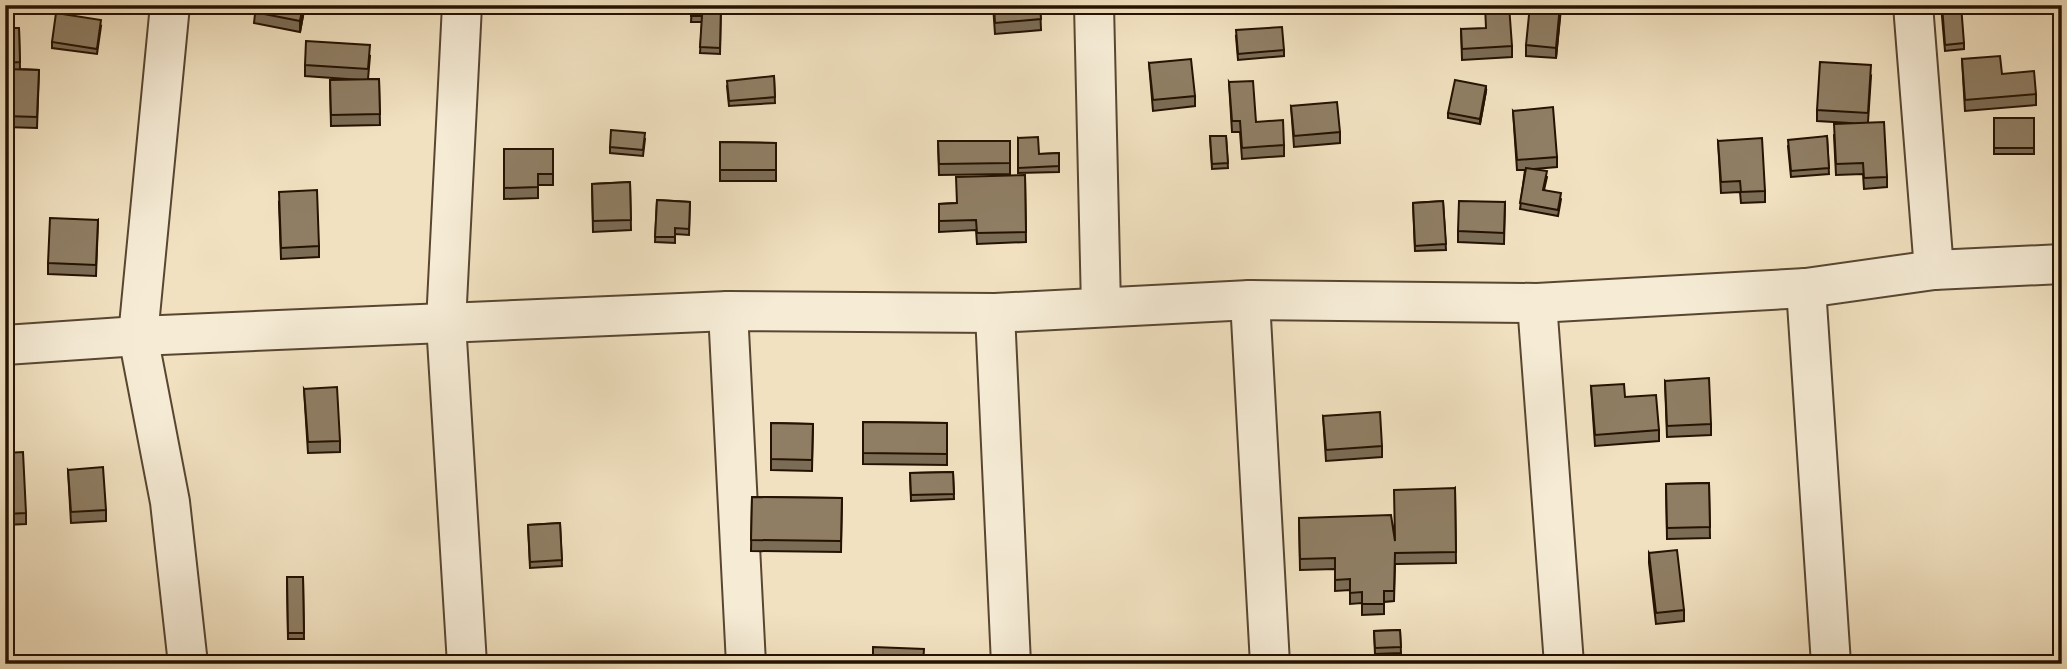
<svg xmlns="http://www.w3.org/2000/svg" width="2067" height="669" font-family="'Sorts Mill Goudy',serif">
<style>
.lines{fill:none;stroke-linecap:round;stroke-linejoin:round}
.minor-casing{stroke:#584631;stroke-width:42}
.minor{stroke:#f6ecd6;stroke-width:38}
.wall{fill:#7b6c56;stroke:#251201;stroke-width:2}
.shaded-wall{fill:#645846;stroke:#251201;stroke-width:2}
.building{fill:#8f7e64;stroke:#251201;stroke-width:2}
</style>
<rect width="100%" height="100%" fill="#f1e1c0"/>
<filter id="stains"><feTurbulence type="fractalNoise" baseFrequency=".00286" numOctaves="4"/><feColorMatrix values="0 0 0 0 .2 0 0 0 0 .09 0 0 0 0 .02 0 0 0 .5 -.17"/></filter>
<radialGradient id="worn" r=".72"><stop offset=".6" stop-color="#630" stop-opacity="0"/><stop offset="1" stop-color="#630" stop-opacity=".3"/></radialGradient>
<g class="lines">
<defs>
<g id="minor">
<polyline points="170,5 138,336 170,502 188,664"/>
<polyline points="462,5 446,323 467,664"/>
<polyline points="1094,5 1101,307"/>
<polyline points="1913,5 1934,270"/>
<polyline points="1806,288 1831,664"/>
<polyline points="1250,300 1270,664"/>
<polyline points="1537,303 1564,664"/>
<polyline points="728,311 746,664"/>
<polyline points="995,313 1011,664"/>
<polyline points="5,345 138,336 728,311 995,313 1250,300 1537,303 1806,288 1934,270 2062,264"/>
</g>
</defs>
<use href="#minor" class="minor-casing"/>
<use href="#minor" class="minor"/>
</g>
<g class="wall">
<polygon points="256,5 305,5 300,32 254,23"/>
<polygon points="692,5 721,5 720,54 700,53 702,22 691,22"/>
<polygon points="993,5 1040,5 1041,30 995,34"/>
<polygon points="1561,5 1556,58 1526,56 1526,45"/>
<polygon points="1779,5 1825,5 1825,11 1780,14"/>
<polygon points="1941,5 1964,43 1964,49 1945,51"/>
<polygon points="101,26 97,54 52,48 52,42"/>
<polygon points="5,28 19,28 20,69 39,70 37,128 5,127"/>
<polygon points="1461,29 1512,46 1512,57 1462,60"/>
<polygon points="1236,36 1284,50 1284,56 1238,60"/>
<polygon points="370,56 368,79 379,79 380,125 331,126 330,80 361,80 305,76 305,65"/>
<polygon points="1962,59 2002,74 2036,94 2036,105 1965,111"/>
<polygon points="1149,63 1195,96 1195,106 1153,111"/>
<polygon points="774,76 775,103 729,106 727,86"/>
<polygon points="1871,76 1868,122 1887,177 1887,187 1864,189 1863,174 1836,175 1834,135 1851,123 1817,121 1817,110"/>
<polygon points="1229,82 1256,122 1284,145 1284,156 1242,159 1240,132 1232,132"/>
<polygon points="1486,91 1480,124 1448,118 1448,113"/>
<polygon points="1291,106 1340,132 1340,143 1294,147"/>
<polygon points="1513,111 1557,157 1557,167 1534,169 1547,177 1544,190 1561,199 1558,216 1520,209 1525,170 1517,170"/>
<rect x="1994" y="118" width="40" height="36"/>
<polygon points="1210,136 1226,136 1228,168 1212,169"/>
<polygon points="1827,136 1829,174 1791,177 1788,146"/>
<polygon points="1018,138 1039,154 1059,153 1059,172 1018,173"/>
<polygon points="645,139 643,156 610,153 610,147"/>
<polygon points="938,141 1010,141 1010,174 939,175"/>
<polygon points="1718,141 1765,191 1765,202 1741,203 1740,192 1721,193"/>
<polygon points="720,142 776,143 776,181 720,181"/>
<polygon points="504,149 553,149 553,185 538,185 538,198 504,199"/>
<polygon points="1025,175 1026,242 977,244 976,230 939,232 939,204 956,203"/>
<polygon points="630,182 631,230 593,232 592,184"/>
<polygon points="657,200 690,202 689,235 675,234 675,243 655,242"/>
<polygon points="1443,201 1446,250 1415,251 1413,203"/>
<polygon points="1505,202 1504,244 1458,242 1458,231"/>
<polygon points="279,203 319,246 319,257 281,259"/>
<polygon points="98,220 96,276 48,274 48,263"/>
<polygon points="1665,381 1711,424 1711,435 1667,437"/>
<polygon points="1591,386 1625,397 1659,430 1659,441 1595,446"/>
<polygon points="304,389 340,441 340,452 308,453"/>
<polygon points="1323,416 1382,446 1382,457 1326,461"/>
<polygon points="863,422 947,423 947,465 863,464"/>
<polygon points="771,423 813,424 812,471 771,470"/>
<polygon points="5,453 26,513 26,524 5,525"/>
<polygon points="68,470 106,510 106,521 71,523"/>
<polygon points="953,472 954,499 911,501 910,473"/>
<polygon points="1709,483 1710,538 1667,539 1666,484"/>
<polygon points="1455,488 1456,563 1395,564 1394,601 1384,602 1384,614 1362,615 1362,603 1350,604 1350,590 1335,591 1335,569 1300,570 1299,518 1395,539"/>
<polygon points="752,497 842,498 841,552 751,551"/>
<polygon points="560,523 562,566 530,568 528,525"/>
<polygon points="1649,553 1684,610 1684,621 1656,624 1649,563"/>
<polygon points="287,577 303,577 304,639 288,639"/>
<polygon points="1400,630 1401,653 1375,654 1374,631"/>
</g>
<g class="shaded-wall">
<polygon points="303,5 305,5 300,32 300,21"/>
<polygon points="1560,5 1561,9 1556,58 1556,48"/>
<polygon points="1486,86 1486,91 1480,124 1480,119"/>
</g>
<g class="building">
<polygon points="256,5 303,5 300,21 254,12"/>
<polygon points="692,5 721,5 720,48 700,47 702,16 691,16"/>
<polygon points="994,5 1040,5 1041,19 995,23"/>
<polygon points="1485,5 1509,5 1512,46 1462,49 1461,29 1486,28"/>
<polygon points="1530,5 1560,5 1556,48 1526,45"/>
<polygon points="1942,5 1961,5 1964,43 1945,45"/>
<polygon points="56,13 101,20 97,49 52,42"/>
<polygon points="1282,27 1284,50 1238,54 1236,30"/>
<polygon points="5,28 19,28 20,62 5,63"/>
<polygon points="306,41 370,45 368,69 305,65"/>
<polygon points="2000,56 2002,74 2034,71 2036,94 1965,100 1962,59"/>
<polygon points="1191,59 1195,96 1153,100 1149,63"/>
<polygon points="1820,62 1871,65 1868,113 1817,110"/>
<polygon points="5,69 39,70 37,117 5,116"/>
<polygon points="774,76 775,97 729,101 727,81"/>
<polygon points="379,79 380,114 331,115 330,80"/>
<polygon points="1455,80 1486,86 1480,119 1448,113"/>
<polygon points="1253,81 1256,122 1283,120 1284,145 1242,148 1240,121 1232,121 1229,82"/>
<polygon points="1337,102 1340,132 1294,136 1291,106"/>
<polygon points="1553,107 1557,157 1517,160 1513,111"/>
<rect x="1994" y="118" width="40" height="30"/>
<polygon points="1884,122 1887,177 1864,178 1863,163 1836,164 1834,124"/>
<polygon points="611,130 645,133 643,150 610,147"/>
<polygon points="1210,136 1226,136 1228,163 1212,164"/>
<polygon points="1827,136 1829,168 1791,171 1788,140"/>
<polygon points="1038,137 1039,154 1059,153 1059,166 1018,168 1018,138"/>
<polygon points="1762,138 1765,191 1741,192 1740,181 1721,182 1718,141"/>
<polygon points="938,141 1010,141 1010,163 939,164"/>
<polygon points="720,142 776,143 776,170 720,170"/>
<polygon points="504,149 553,149 553,174 538,174 538,187 504,188"/>
<polygon points="1526,168 1547,171 1543,190 1561,193 1558,210 1520,203"/>
<polygon points="1025,175 1026,232 977,233 976,220 939,221 939,204 957,203 956,177"/>
<polygon points="630,182 631,220 593,221 592,184"/>
<polygon points="317,190 319,246 281,248 279,192"/>
<polygon points="657,200 690,202 689,229 675,228 675,237 655,237"/>
<polygon points="1443,201 1446,244 1415,246 1413,203"/>
<polygon points="1459,201 1505,202 1504,233 1458,231"/>
<polygon points="50,218 98,220 96,265 48,263"/>
<polygon points="1709,378 1711,424 1667,426 1665,381"/>
<polygon points="1624,384 1625,397 1656,395 1659,430 1595,435 1591,386"/>
<polygon points="337,387 340,441 308,442 304,389"/>
<polygon points="1380,412 1382,446 1326,450 1323,416"/>
<polygon points="863,422 947,423 947,454 863,453"/>
<polygon points="771,423 813,424 812,460 771,459"/>
<polygon points="23,452 26,513 5,514 5,453"/>
<polygon points="103,467 106,510 71,512 68,470"/>
<polygon points="953,472 954,494 911,495 910,473"/>
<polygon points="1709,483 1710,527 1667,528 1666,484"/>
<polygon points="1455,488 1456,552 1395,553 1394,591 1384,591 1384,604 1362,604 1362,592 1350,593 1350,579 1335,580 1335,558 1300,559 1299,518 1391,515 1395,541 1394,490"/>
<polygon points="752,497 842,498 841,541 751,540"/>
<polygon points="560,523 562,560 530,562 528,525"/>
<polygon points="1677,550 1684,610 1656,613 1649,553"/>
<polygon points="287,577 303,577 304,633 288,633"/>
<polygon points="1400,630 1401,647 1375,648 1374,631"/>
<polygon points="873,647 924,649 923,664 873,664"/>
<polygon points="1361,657 1399,657 1398,664 1360,664"/>
<polygon points="1667,662 1668,664 1645,664"/>
</g>
<rect width="2067" height="669" fill="none" stroke="#f1e1c0" stroke-width="28"/>
<rect x="7" y="7" width="2053" height="655" fill="none" stroke="#251201" stroke-width="3.5"/>
<rect x="14" y="14" width="2039" height="641" fill="none" stroke="#251201" stroke-width="2"/>
<rect width="100%" height="100%" filter="url(#stains)"/>
<rect width="100%" height="100%" fill="url(#worn)"/>
</svg>
